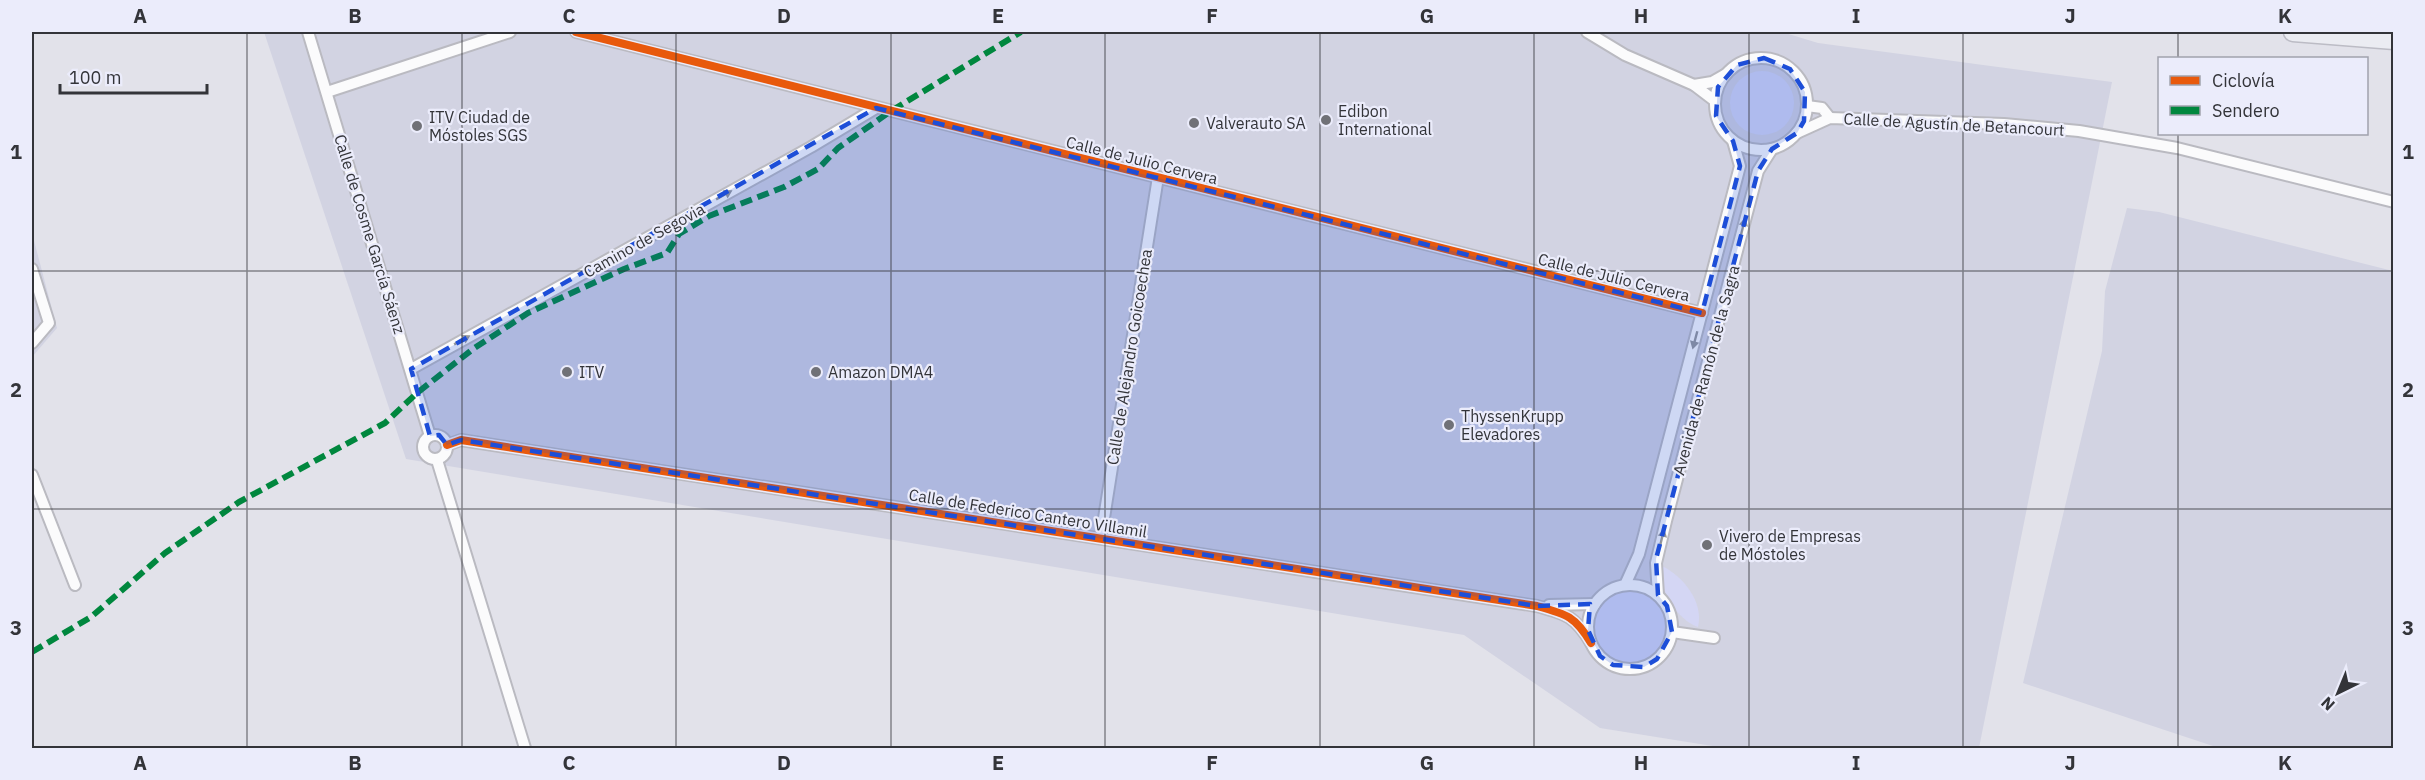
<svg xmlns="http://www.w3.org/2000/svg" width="2425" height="780" font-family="'IBM Plex Sans',sans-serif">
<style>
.built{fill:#d2d3e2}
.green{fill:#d4d6f4}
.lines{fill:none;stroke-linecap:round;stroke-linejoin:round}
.minor-casing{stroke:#babac1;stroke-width:14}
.motorway-casing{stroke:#bcbcc5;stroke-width:21}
.minor{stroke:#fbfbfc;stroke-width:10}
.motorway{stroke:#ebecf2;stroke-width:18}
.quiet{stroke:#00873e;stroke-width:6;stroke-dasharray:12 6;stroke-linecap:butt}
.cycleway-casing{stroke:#ebecfb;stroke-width:11}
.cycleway{stroke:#e8590c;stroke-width:8}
.oneway{fill:#97989a}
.marked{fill:#1d4ed8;fill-opacity:0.2;stroke:#1d4ed8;stroke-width:4.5;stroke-dasharray:12 8;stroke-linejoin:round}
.grid{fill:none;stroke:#333439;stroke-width:1.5;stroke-opacity:0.55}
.poi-dot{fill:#707177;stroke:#ebecfb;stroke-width:2}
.labels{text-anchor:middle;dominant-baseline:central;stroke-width:4.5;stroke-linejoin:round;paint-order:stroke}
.poi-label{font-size:16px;fill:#333439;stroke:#ebecfb;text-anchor:start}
.street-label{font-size:16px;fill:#333439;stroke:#ebecfb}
.neatline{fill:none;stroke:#333439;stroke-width:2}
.grid-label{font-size:20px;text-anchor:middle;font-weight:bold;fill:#333439}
</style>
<rect width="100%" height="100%" fill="#e2e2ea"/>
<g class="built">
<polygon points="264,32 1782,32 1818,43 2112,82 1979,748 1725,748 1600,728 1464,635 406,459"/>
<polygon points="2127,208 2159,212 2393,271 2393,748 2219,748 2023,683 2102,351 2105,291"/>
<polygon points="32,233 57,328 32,357"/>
</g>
<g class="green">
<circle cx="1762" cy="103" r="32"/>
<path d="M1662,566C1683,576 1704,602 1698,627C1677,620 1657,588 1662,566Z"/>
<circle cx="1630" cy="627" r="36"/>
</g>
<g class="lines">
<defs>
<g id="minor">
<polyline points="308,32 430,436"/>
<polyline points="576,32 1702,313"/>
<polyline points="1587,32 1625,55 1694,85 1715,101"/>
<circle cx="1761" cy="104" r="46"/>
<polyline points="1694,85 1712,82 1726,74"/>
<polyline points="327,92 510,32"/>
<polyline points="1807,106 1822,108 1830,118"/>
<polyline points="1797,133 1830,118 2004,124 2079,131 2177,148 2394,202"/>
<polyline points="32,269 49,323 32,343"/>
<polyline points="411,369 811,147 876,108"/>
<circle cx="435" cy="447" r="12"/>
<path d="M447,445L461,440L1537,606C1566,614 1575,616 1591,643"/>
<polyline points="437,460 525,748"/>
<polyline points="32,475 75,585"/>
<polyline points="1101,537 1158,177"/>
<polyline points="1625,585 1639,554 1740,166 1733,141"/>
<circle cx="1630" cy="627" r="42"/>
<polyline points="1658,595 1656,563 1666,521 1758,171 1772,149"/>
<polyline points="1549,605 1595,604"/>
<polyline points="1672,632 1714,638"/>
</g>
<polyline id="motorway" points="2293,32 2394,40"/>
</defs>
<use href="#minor" class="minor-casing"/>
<use href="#motorway" class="motorway-casing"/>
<use href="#minor" class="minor"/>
<use href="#motorway" class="motorway"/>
<polyline class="quiet" points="32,652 91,617 165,553 239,502 385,423 417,393 473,349 528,313 624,269 667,253 679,234 709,216 784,187 818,169 838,148 891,111 1021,32"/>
<defs>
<g id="cycleway">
<polyline points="576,32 1702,313"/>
<path d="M447,445L461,440L1537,606C1566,614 1575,616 1591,643"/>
</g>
</defs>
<use href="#cycleway" class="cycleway-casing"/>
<use href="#cycleway" class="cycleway"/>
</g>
<defs><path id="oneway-solid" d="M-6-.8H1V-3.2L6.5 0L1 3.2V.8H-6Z" transform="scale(1.5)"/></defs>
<g class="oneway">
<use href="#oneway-solid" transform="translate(724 195) rotate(-29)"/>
<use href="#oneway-solid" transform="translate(1743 227) rotate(-76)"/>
<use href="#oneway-solid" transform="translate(462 340) rotate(-29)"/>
<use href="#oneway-solid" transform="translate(1695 340) rotate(105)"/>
<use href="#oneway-solid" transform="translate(1662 538) rotate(-76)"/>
</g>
<path class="marked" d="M1764,58L1790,69L1805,92L1804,121L1797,133L1772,149L1758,171L1656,559L1658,595L1667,606L1672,632L1657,659L1644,667L1613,665L1600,656L1588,630L1590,604L1537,606L461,440L447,445L439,435L430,436L411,369L876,108L1702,313L1740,166L1733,141L1716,116L1718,87L1737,65Z"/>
<path class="grid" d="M247,32V748M462,32V748M676,32V748M891,32V748M1105,32V748M1320,32V748M1534,32V748M1749,32V748M1963,32V748M2178,32V58M2178,134V748M32,271H2394M32,509H2394"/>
<g class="poi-dot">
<circle cx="1326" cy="120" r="6"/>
<circle cx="1194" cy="123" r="6"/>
<circle cx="417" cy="126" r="6"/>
<circle cx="567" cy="372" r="6"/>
<circle cx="816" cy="372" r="6"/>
<circle cx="1449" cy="425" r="6"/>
<circle cx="1707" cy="545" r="6"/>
</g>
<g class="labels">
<g class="poi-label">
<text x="1338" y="111">Edibon<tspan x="1338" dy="18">International</tspan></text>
<text x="429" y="117">ITV Ciudad de<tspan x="429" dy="18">Móstoles SGS</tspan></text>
<text x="1206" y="123">Valverauto SA</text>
<text x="579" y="372">ITV</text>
<text x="828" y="372">Amazon DMA4</text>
<text x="1461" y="416">ThyssenKrupp<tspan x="1461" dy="18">Elevadores</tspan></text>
<text x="1719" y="536">Vivero de Empresas<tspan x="1719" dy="18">de Móstoles</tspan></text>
</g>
<g class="street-label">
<text transform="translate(1954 124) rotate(3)">Calle de Agustín de Betancourt</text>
<text transform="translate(1142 160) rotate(14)">Calle de Julio Cervera</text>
<text transform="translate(370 234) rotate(73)">Calle de Cosme García Sáenz</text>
<text transform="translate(644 240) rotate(-29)">Camino de Segovia</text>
<text transform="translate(1614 277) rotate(14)">Calle de Julio Cervera</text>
<text transform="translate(1129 357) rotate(-81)">Calle de Alejandro Goicoechea</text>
<text transform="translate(1706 370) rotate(-75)">Avenida de Ramón de la Sagra</text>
<text transform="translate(1028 513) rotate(9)">Calle de Federico Cantero Villamil</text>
</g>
</g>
<rect width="2425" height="780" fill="none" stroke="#ebecfb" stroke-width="66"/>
<rect x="2158" y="57" width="210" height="78" fill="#ebecfb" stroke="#a1a2ad" stroke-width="1.5"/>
<rect x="2170" y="76" width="30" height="9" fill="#e8590c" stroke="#a1a2ad" stroke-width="1.5"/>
<text x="2212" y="87" font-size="18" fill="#333439">Ciclovía</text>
<rect x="2170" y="106" width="30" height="9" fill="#00873e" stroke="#a1a2ad" stroke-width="1.5"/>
<text x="2212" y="117" font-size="18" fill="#333439">Sendero</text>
<g transform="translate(2338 693) rotate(223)" stroke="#ebecfb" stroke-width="4.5" paint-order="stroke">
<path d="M0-4.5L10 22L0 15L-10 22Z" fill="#333439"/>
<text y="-9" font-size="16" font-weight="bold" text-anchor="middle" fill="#333439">N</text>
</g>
<path d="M60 84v9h147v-9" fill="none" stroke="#333439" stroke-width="3"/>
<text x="69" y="84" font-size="18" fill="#333439" stroke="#ebecfb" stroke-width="4.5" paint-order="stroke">100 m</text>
<rect x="33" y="33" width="2359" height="714" class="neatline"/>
<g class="grid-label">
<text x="140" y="23">A</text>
<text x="355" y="23">B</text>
<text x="569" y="23">C</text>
<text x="784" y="23">D</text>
<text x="998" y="23">E</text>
<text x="1212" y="23">F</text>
<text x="1427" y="23">G</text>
<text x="1641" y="23">H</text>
<text x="1856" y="23">I</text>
<text x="2070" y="23">J</text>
<text x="2285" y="23">K</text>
<text x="16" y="159">1</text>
<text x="2408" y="159">1</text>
<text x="16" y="397">2</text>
<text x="2408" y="397">2</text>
<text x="16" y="635">3</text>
<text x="2408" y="635">3</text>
<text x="140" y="770">A</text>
<text x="355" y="770">B</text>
<text x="569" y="770">C</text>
<text x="784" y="770">D</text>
<text x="998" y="770">E</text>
<text x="1212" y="770">F</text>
<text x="1427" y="770">G</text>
<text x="1641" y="770">H</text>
<text x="1856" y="770">I</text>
<text x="2070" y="770">J</text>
<text x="2285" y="770">K</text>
</g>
</svg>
